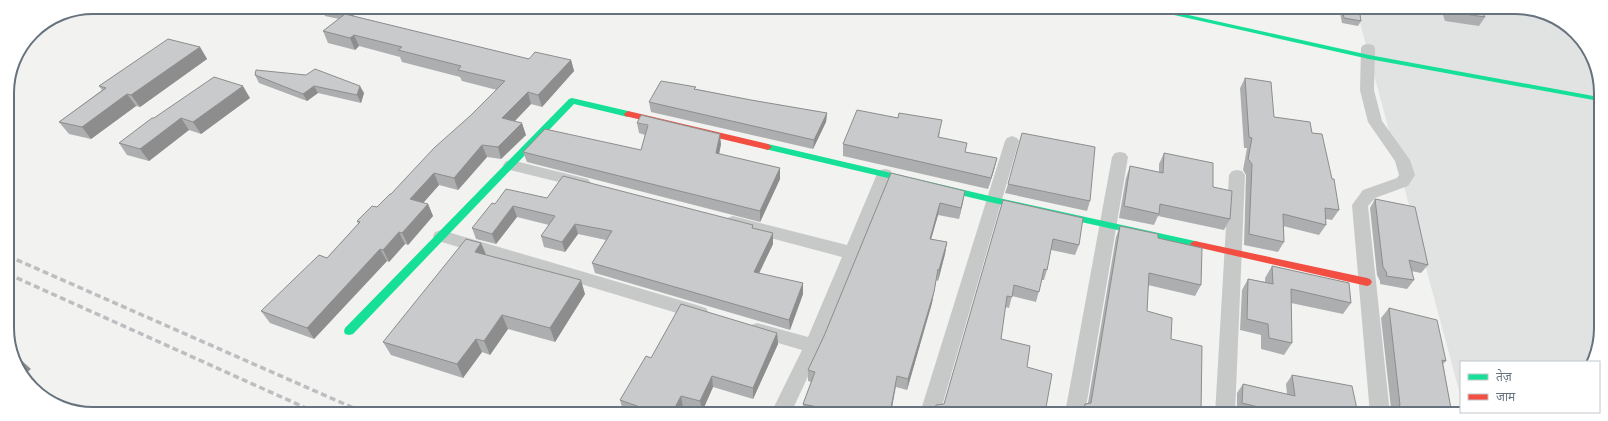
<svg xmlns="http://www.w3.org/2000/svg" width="1608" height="421" font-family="'Titillium Web','Noto Sans Devanagari',sans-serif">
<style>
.built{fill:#e1e2e2}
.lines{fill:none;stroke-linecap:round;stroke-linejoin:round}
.street{fill:#c7c8c8;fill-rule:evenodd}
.fast{fill:#16e098;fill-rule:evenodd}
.jam{fill:#f24e42;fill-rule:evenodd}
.rail{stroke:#bdbec0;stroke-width:3.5;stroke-dasharray:6 3.5;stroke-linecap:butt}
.wall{fill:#adaeaf}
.shaded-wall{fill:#8d8d8e}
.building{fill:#c9cacb;stroke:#8d8d8e}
.rim{fill:none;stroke:#66727d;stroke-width:2}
</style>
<rect width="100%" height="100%" fill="#f2f2f1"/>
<polygon class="built" points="1356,8 1532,9 1576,32 1599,76 1599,345 1590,362 1461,362 1461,398"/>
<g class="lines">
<g class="street">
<polygon points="1368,44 1373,45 1375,48 1374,90 1382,121 1410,160 1415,175 1408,186 1375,198 1368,206 1390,414 1370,414 1352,205 1363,190 1397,178 1399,175 1395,161 1368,122 1360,90 1361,48 1363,45"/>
<polygon points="1012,136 1017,138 1019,141 940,413 920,413 1005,141 1007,138"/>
<polygon points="1120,152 1125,153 1128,157 1085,413 1065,413 1112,157 1115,153"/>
<polygon points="511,160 588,179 591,183 588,187 583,188 506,169 503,165 506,161"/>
<polygon points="885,169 890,170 893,174 822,346 791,413 771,413 802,350 751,335 748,330 751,325 757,323 808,337 842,257 733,228 727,226 725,222 727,218 733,216 847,245 877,174 880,170"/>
<polygon points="1237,170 1242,171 1245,175 1235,414 1215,414 1229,175 1232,171"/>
<polygon points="441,230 700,306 706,308 709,313 706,318 700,320 435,240 433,236 435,232"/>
</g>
<g class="fast">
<polygon points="1143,8 1157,8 1369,55 1599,97 1599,101 1369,59"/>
<polygon points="572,98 628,111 632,114 628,117 574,104 353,334 349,335 345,334 344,331 345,328 569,99"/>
<polygon points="768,144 994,197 1195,241 1198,242 1200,244 1198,246 1195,247 994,203 765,149 764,147"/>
</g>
<g class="jam">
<polygon points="628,111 768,144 772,147 768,150 625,116 624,114"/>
<polygon points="1195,241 1367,278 1370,279 1372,282 1370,285 1367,286 1192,246 1190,244 1192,242"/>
</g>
<g class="rail">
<polyline points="8,256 365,413"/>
<polyline points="8,274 317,413"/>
</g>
</g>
<g class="wall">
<polygon points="321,7 364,7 353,16 529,59 571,60 574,71 542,107 531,104 515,121 526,135 501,159 487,157 458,190 439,185 423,203 428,204 433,216 408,245 405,244 389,262 387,261 314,339 270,323 261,311 327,258 358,224 357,221 377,207 391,194 497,90 462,81 460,77 402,62 400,57 359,46 355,50 328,43 323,31 339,19 325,16"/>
<polygon points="1230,8 1255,8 1254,12"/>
<polygon points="1339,8 1359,8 1361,21 1358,26 1342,23"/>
<polygon points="1441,9 1481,9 1485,17 1479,26 1445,21"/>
<polygon points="200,47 207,59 140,107 136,106 91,139 69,134 59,122 102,90 99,86"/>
<polygon points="255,75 364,93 361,103 318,93 307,101 259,83"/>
<polygon points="1245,78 1274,117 1312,133 1339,210 1332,220 1326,219 1326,225 1319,235 1283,226 1284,242 1278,252 1244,245 1246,175 1243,170 1247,148 1244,148 1240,88"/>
<polygon points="696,89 751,100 827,113 826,122 813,149 651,112 649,102"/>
<polygon points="250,98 201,134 189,130 149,161 127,155 119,143 154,118"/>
<polygon points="637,123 721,144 719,154 780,168 780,179 760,222 527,162 523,152 641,150 645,135 639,133"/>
<polygon points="940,131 939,137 966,152 997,158 994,170 988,189 843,156 843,144"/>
<polygon points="1164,153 1213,187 1230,219 1224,230 1158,216 1154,225 1119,218 1126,178 1130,166 1159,172 1159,164"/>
<polygon points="891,173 963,202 959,219 938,215 931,239 947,242 945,254 938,281 936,280 932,303 907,390 896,387 891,413 803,413 803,404 811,382 808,381 808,370 824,336"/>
<polygon points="1008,184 1090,201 1087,211 1005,193"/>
<polygon points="547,198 753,228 773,244 759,274 803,283 803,294 790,330 595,273 592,263 606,240 578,234 565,252 544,247 541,236 549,225 517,217 496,244 476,239 472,228 495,204"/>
<polygon points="1375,199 1428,265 1421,273 1411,271 1414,280 1407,289 1380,284 1380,281 1377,275 1370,208"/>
<polygon points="1003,200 1079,245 1075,255 1051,250 1047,270 1044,280 1042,280 1036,302 1012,296 1009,308 1005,307 1001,339 1027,367 944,404"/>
<polygon points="1120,226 1158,238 1201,285 1195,296 1148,285 1147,311 1171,339 1201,413 1080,413 1082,408 1083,408 1085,404 1088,403 1116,237"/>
<polygon points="481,243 486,255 585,294 555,342 508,329 490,355 482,352 463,378 391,355 383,342"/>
<polygon points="1272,266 1351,303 1343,314 1291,303 1292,343 1284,355 1261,349 1261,335 1240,330 1242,290 1248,279 1265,282 1265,278"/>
<polygon points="1389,308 1446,361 1443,364 1452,414 1386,414 1391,408 1381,318"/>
<polygon points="777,333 778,344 753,399 713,387 702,412 683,407 680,413 629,413 623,411 620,400 651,358"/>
<polygon points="1292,375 1358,414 1244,414 1237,412 1237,393 1243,384 1287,394 1286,384"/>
</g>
<g class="shaded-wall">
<polygon points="349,7 364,7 347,21 343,12"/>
<polygon points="354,35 359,46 355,50 350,38"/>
<polygon points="200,47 207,59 140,107 131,95"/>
<polygon points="571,60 574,71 542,107 538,95"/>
<polygon points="243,86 250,98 201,134 193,122"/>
<polygon points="314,86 318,93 307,101 303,94"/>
<polygon points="360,86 364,93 361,103 357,95"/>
<polygon points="528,92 531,104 506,130 502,118"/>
<polygon points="127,94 136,106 91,139 82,127"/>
<polygon points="827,113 826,122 813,149 814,140"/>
<polygon points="181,118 189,130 149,161 140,149"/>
<polygon points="522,123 526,135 501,159 498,147"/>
<polygon points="720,134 721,144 717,164 716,153"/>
<polygon points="482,145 487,157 458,190 454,178"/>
<polygon points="997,158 994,170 988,189 991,178"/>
<polygon points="780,168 780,179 760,222 760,211"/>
<polygon points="434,173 439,185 416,211 410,199"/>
<polygon points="965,191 963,202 959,219 961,208"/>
<polygon points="940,203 938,215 928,250 930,239"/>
<polygon points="428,204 433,216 408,245 402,233"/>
<polygon points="513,206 517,217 496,244 492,234"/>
<polygon points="575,224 578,234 565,252 562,242"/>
<polygon points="399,232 405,244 389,262 383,250"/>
<polygon points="773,233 773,244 754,283 754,272"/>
<polygon points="947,242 945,254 938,281 939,270"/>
<polygon points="481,243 487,257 475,252"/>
<polygon points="380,249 387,261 314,339 307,328"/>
<polygon points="938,269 932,303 907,390 908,379"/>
<polygon points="581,280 585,294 555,342 550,328"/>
<polygon points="803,283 803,294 790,330 789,320"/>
<polygon points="502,315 508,329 490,355 484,341"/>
<polygon points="777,333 778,344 753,399 753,388"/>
<polygon points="476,339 482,352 463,378 457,364"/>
<polygon points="21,360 31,369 24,375 18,362"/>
<polygon points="712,376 713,387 702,412 700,401"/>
<polygon points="897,376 891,413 890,413"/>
<polygon points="681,396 683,407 680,413 672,413"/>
</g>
<g class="building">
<polygon points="323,7 349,7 343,12"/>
<polygon points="1342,8 1359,8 1361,21 1344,18"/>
<polygon points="1450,9 1481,9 1485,17 1451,12"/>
<polygon points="345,14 529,59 535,52 571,60 538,95 528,92 502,118 522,123 498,147 482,145 454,178 434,173 410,199 428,204 402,233 399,232 383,250 380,249 307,328 261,311 319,255 327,258 360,222 357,221 372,206 377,207 390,194 391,194 434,148 470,116 505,81 458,70 461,66 398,50 402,47 354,35 350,38 323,31"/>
<polygon points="168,39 200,47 131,95 127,94 82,127 59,122 106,88 99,86"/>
<polygon points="315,69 360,86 357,95 314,86 303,94 255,75 256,70 306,75"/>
<polygon points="214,77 243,86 193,122 181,118 140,149 119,143 152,118 154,118"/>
<polygon points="1245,78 1271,82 1274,117 1310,122 1312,133 1322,134 1332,179 1334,179 1339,210 1325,208 1326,225 1283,214 1284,242 1249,234 1252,164 1248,159 1252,138 1249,137"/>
<polygon points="661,81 696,87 694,89 751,100 827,113 814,140 649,102"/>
<polygon points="857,110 898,118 899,113 942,120 938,137 967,143 965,152 997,158 991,178 843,144"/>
<polygon points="641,115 720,134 716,153 780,168 760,211 523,152 545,129 641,150 648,125 637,123"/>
<polygon points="1022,133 1095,147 1090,201 1008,184"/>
<polygon points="1164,153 1213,163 1213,187 1232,191 1230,219 1160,204 1159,214 1124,206 1130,166 1163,173"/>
<polygon points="891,173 965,191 961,208 940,203 930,239 947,242 939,270 938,269 934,292 908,379 897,376 890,413 846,413 803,404 815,372 808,370 824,336"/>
<polygon points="563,176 753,225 752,228 773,233 754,272 803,283 789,320 592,263 612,231 575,224 562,242 541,236 555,216 513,206 492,234 472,228 492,203 495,204 506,189 547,198"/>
<polygon points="1375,199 1415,207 1428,265 1409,260 1414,280 1386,276 1387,273 1383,267"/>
<polygon points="1003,200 1083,218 1079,245 1053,239 1047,270 1044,269 1039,292 1014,285 1012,297 1007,296 1001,339 1030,346 1027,367 1052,374 1045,413 933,413 936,405 944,404"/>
<polygon points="1120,226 1158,234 1158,238 1202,248 1201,285 1149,273 1147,311 1172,318 1171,339 1202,346 1201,413 1081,413 1082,408 1084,409 1085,404 1091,403"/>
<polygon points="466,239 481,243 475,252 581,280 550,328 502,315 484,341 476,339 457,364 383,342"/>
<polygon points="1272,266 1349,283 1351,303 1291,289 1292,343 1269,338 1268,324 1247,319 1248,279 1273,284"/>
<polygon points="681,304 777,333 753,388 712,376 700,401 681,396 672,413 657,413 620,400 646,356 651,358"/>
<polygon points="1389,308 1437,320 1446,361 1442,360 1452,414 1393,414 1392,407 1398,407 1400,405"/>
<polygon points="16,358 21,360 18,362"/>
<polygon points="1292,375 1352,386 1358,414 1287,414 1242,403 1243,384 1295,396"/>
</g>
<path d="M0 0H1608V421H0ZM93 14H1515A79 79 0 0 1 1594 93V328A79 79 0 0 1 1515 407H93A79 79 0 0 1 14 328V93A79 79 0 0 1 93 14Z" fill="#fff" fill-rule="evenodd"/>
<path class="rim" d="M93 14H1515A79 79 0 0 1 1594 93V328A79 79 0 0 1 1515 407H93A79 79 0 0 1 14 328V93A79 79 0 0 1 93 14Z"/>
<rect x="1460" y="361" width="140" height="52" fill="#ffffff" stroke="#c2c7cb"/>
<rect x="1468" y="374" width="20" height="6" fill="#16e098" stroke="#c2c7cb"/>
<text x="1496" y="381" font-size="12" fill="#66727d">तेज़</text>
<rect x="1468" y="394" width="20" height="6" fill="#f24e42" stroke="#c2c7cb"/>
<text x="1496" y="401" font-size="12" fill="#66727d">जाम</text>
</svg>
